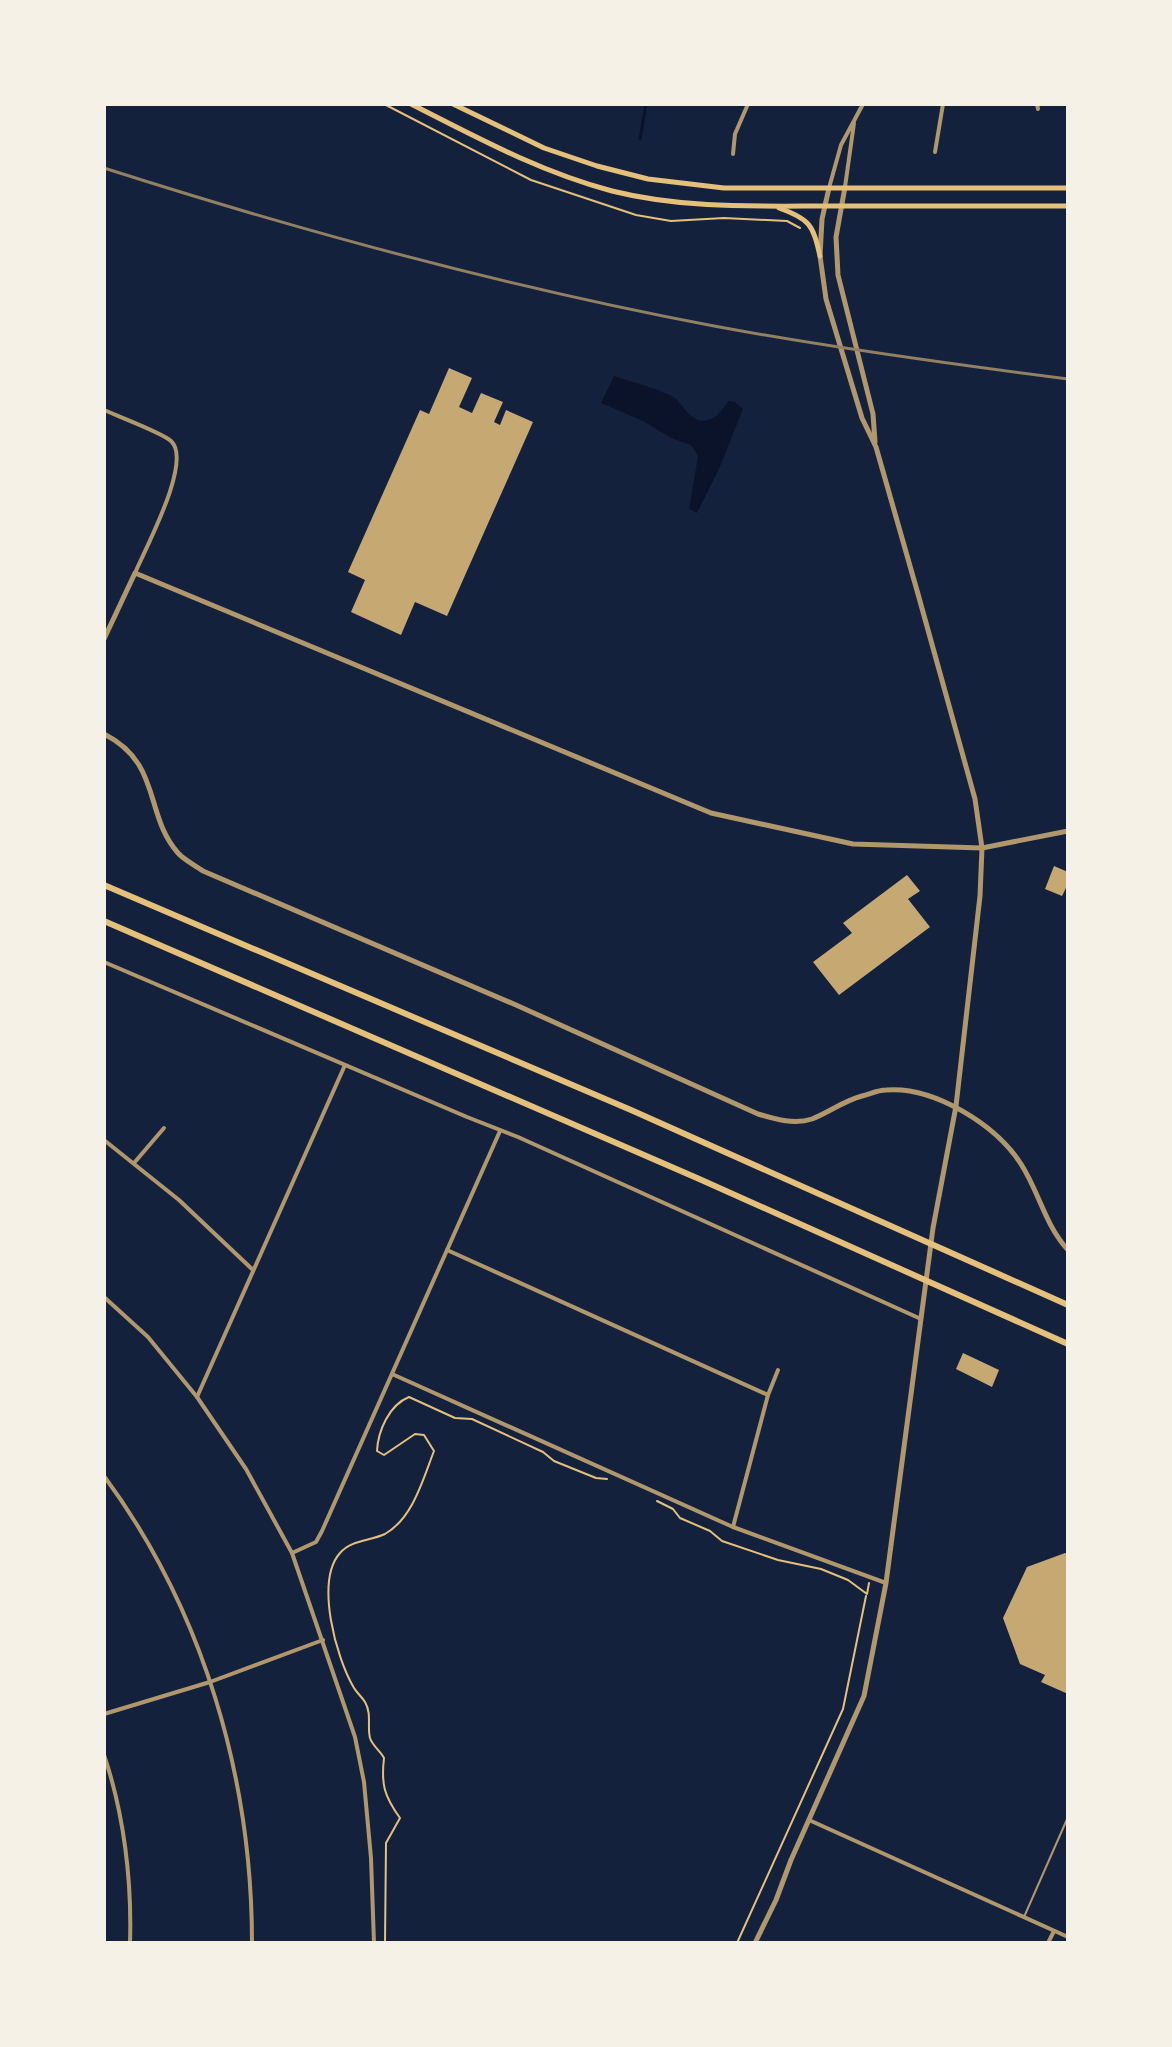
<svg xmlns="http://www.w3.org/2000/svg" width="1172" height="2047" font-family="Figtree,sans-serif">
<style>
.water{fill:#0b132b}
.lines{fill:none;stroke-linecap:round;stroke-linejoin:round}
.stream{stroke:#0b132b;stroke-width:3}
.building{fill:#c6a872}
.path{stroke:#e5c07b;stroke-width:2}
.service{stroke:#b1986c;stroke-width:2}
.minor{stroke:#b1986c;stroke-width:4}
.tertiary{stroke:#b1986c;stroke-width:5}
.secondary{stroke:#e5c07b;stroke-width:5}
.primary{stroke:#e5c07b;stroke-width:6}
.rail{stroke:#918062;stroke-width:3}
</style>
<rect width="100%" height="100%" fill="#14213d"/>
<path class="water" d="M614,376C632,382 652,387 670,395C678,399 682,406 688,413C703,430 720,416 728,401L735,402L743,409L719,469L697,513L689,509L698,456L691,445L671,438L643,421L601,403Z"/>
<g class="lines">
<polyline class="stream" points="640,139 646,104"/>
</g>
<g class="building">
<polygon points="449,368 472,378 459,407 472,413 481,393 503,402 494,422 500,425 506,410 533,422 447,616 415,602 401,635 351,612 365,580 348,572 420,410 429,414"/>
<polygon points="1054,866 1068,872 1068,884 1062,896 1045,889"/>
<polygon points="907,875 920,891 908,899 930,927 839,995 813,962 852,933 843,923"/>
<polygon points="963,1353 999,1370 992,1387 956,1369"/>
<polygon points="1065,1553 1068,1554 1068,1694 1041,1682 1045,1675 1020,1664 1003,1618 1027,1567"/>
</g>
<g class="lines">
<g class="path">
<polyline points="384,104 531,180 636,215 671,221 724,218 787,221 800,228"/>
<polyline points="657,1501 673,1509 680,1518 710,1531 722,1541 778,1560 821,1569 848,1580 867,1594 869,1583"/>
<path d="M385,1943L386,1843L400,1818C384,1796 381,1784 384,1758C381,1752 372,1745 370,1738C367,1726 372,1714 365,1702C362,1697 357,1693 354,1688C336,1658 315,1581 340,1553C351,1540 370,1541 385,1534C413,1518 423,1479 434,1451L424,1435L415,1434L384,1455L377,1451C378,1431 389,1405 409,1397L455,1418L472,1419L543,1452L554,1461L596,1478L607,1479"/>
<polyline points="737,1943 843,1709 866,1596"/>
</g>
<polyline class="service" points="1024,1917 1068,1817"/>
<g class="minor">
<polyline points="1037,104 1038,109"/>
<polyline points="935,152 943,104"/>
<polyline points="733,154 735,134 748,104"/>
<polyline points="845,187 854,123"/>
<polyline points="829,188 841,145 863,104"/>
<path d="M104,410C117,416 163,433 171,441C193,461 145,549 135,573"/>
<polyline points="104,962 467,1117 518,1137 921,1319"/>
<polyline points="104,1140 179,1200 253,1270"/>
<polyline points="134,1163 164,1128"/>
<polyline points="447,1250 768,1395"/>
<polyline points="104,1297 148,1337 197,1397 246,1469 292,1553 355,1737 364,1782 371,1858 374,1943"/>
<polyline points="392,1374 733,1527 886,1583"/>
<polyline points="197,1397 345,1065"/>
<path d="M104,1476C203,1610 252,1777 252,1943"/>
<polyline points="733,1527 768,1395 778,1370"/>
<polyline points="292,1553 316,1542 322,1531 500,1131"/>
<polyline points="104,1714 210,1682 323,1640"/>
<path d="M104,1755C124,1814 132,1881 130,1943"/>
<polyline points="809,1820 1068,1937"/>
<polyline points="1048,1943 1054,1931"/>
</g>
<g class="tertiary">
<polyline points="845,187 836,237 838,275 873,414 875,442"/>
<polyline points="104,639 135,573 711,813 853,844 982,848 1068,831"/>
<path d="M104,734C162,763 144,815 178,853C184,860 195,865 203,871L516,1005L758,1114C775,1119 794,1125 812,1119C830,1112 843,1101 862,1096C870,1094 878,1090 886,1090C934,1086 996,1125 1021,1164C1039,1192 1045,1225 1068,1250"/>
<polyline points="755,1943 776,1900 791,1860 864,1696 886,1583 933,1228 956,1106 980,896 982,848 975,799 918,594 876,447 862,418 826,299 820,256 822,219 829,188"/>
</g>
<g class="secondary">
<path d="M411,104C476,137 540,172 612,191C684,209 757,206 830,206C909,206 989,206 1068,206"/>
<polyline points="453,104 544,148 597,166 648,179 724,188 1068,188"/>
<path d="M779,208C810,219 813,225 820,256"/>
</g>
<g class="primary">
<polyline points="104,885 631,1110 1068,1305"/>
<polyline points="104,921 697,1178 1068,1344"/>
</g>
<path class="rail" d="M104,168C304,232 507,287 714,326C832,348 950,364 1068,379"/>
</g>
<rect width="1172" height="2047" fill="none" stroke="#f6f1e7" stroke-width="212"/>
</svg>
